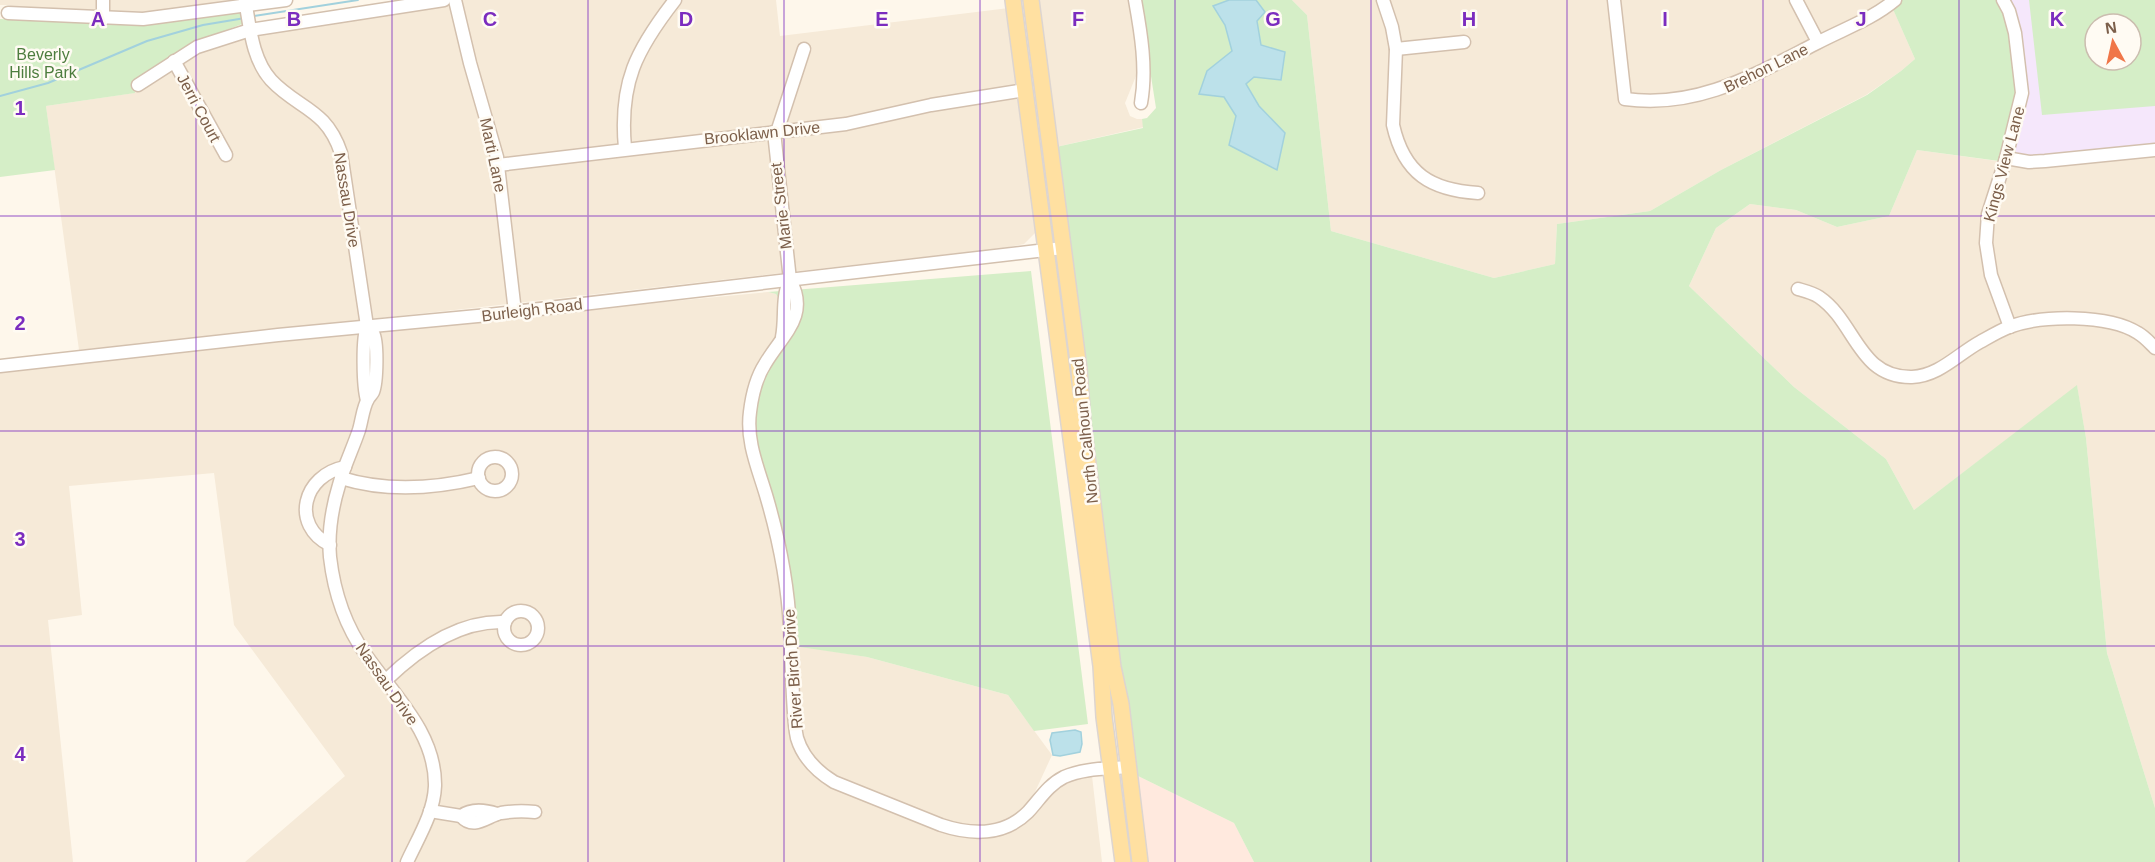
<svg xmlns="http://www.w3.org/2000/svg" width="2155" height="862" font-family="Helvetica,sans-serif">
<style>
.residential{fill:#f6ead8}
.commercial{fill:#ffe9de}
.education{fill:#f5e7fb;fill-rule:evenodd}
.green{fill:#d5eec7;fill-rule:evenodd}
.water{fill:#bce1ea;stroke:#a2d1dd;stroke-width:1.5}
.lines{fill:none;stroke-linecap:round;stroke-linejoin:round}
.stream{stroke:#a2d1dd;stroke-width:2}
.minor-casing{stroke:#d3c0ae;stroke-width:15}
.major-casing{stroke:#ddd5d0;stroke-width:18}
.minor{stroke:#fff;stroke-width:12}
.major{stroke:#ffe0a1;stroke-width:15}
.grid{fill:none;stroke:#7b2cbf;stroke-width:1.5;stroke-opacity:0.55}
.labels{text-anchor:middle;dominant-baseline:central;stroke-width:5;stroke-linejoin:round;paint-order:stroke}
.park-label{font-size:16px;fill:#4d7d3e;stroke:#fffbf3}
.street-label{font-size:16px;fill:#7c5f4a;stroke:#fffbf3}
.grid-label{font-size:20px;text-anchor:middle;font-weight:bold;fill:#7b2cbf;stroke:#fffbf3;stroke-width:5;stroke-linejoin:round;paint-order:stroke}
</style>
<rect width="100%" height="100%" fill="#fef7eb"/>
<g class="residential">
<polygon points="0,0 242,0 154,13 125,13 14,8 9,5 0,5"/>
<polygon points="450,0 776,0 780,36 1009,8 1036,225 1035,233 1024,244 1003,248 473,308 79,350 46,106 134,93 134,89 214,42"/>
<polygon points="1037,0 1130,0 1138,61 1136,76 1125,103 1130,116 1137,119 1142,119 1144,127 1056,147"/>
<polygon points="1292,0 1889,0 1915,59 1901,71 1866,95 1721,170 1650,211 1557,224 1555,264 1494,278 1331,231 1307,15"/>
<polygon points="1917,150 2019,164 2155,152 2155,808 2107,653 2086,438 2077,386 1914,510 1886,459 1794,387 1689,286 1716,228 1750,204 1796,210 1837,227 1889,216"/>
<polygon points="768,292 776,294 780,301 781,322 776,336 762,358 744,433 746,448 767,518 779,576 787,644 867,657 1008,695 1052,755 1035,792 1025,806 1033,811 1045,796 1066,782 1092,776 1102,862 245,862 345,776 234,625 214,473 69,486 82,615 48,620 73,862 0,862 0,372 410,326"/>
</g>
<polygon class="commercial" points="1136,775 1234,823 1254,862 1146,862"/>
<path class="education" d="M2010,0H2155V144L2026,156L2014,151L2017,19ZM2095,24H2131V60H2095Z"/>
<g class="green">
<polygon points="1139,0 1292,0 1307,15 1331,231 1494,278 1555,264 1557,224 1650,211 1721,170 1867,95 1901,71 1915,59 1892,7 1901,0 1999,0 2009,24 2017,90 2013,114 1999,161 1917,150 1889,216 1837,227 1796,210 1750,204 1716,228 1689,286 1794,387 1886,459 1914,510 2077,385 2086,438 2107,653 2155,808 2155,862 1254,862 1234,823 1136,775 1121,672 1056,147 1143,128 1142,119 1147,118 1156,108"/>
<path d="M2029,0H2155V106L2042,115ZM2095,24H2131V60H2095Z"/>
<polygon points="240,9 242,24 198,41 133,80 135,93 46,106 55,170 0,177 0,19 110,23"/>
<polygon points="1031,271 1088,724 1034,731 1008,695 867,657 787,645 779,576 767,518 746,448 744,433 762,358 776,336 781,322 780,301 776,294 768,292"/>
</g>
<g class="water">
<polygon points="1229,0 1256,0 1265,12 1257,21 1261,45 1285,52 1281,80 1254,77 1246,84 1259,106 1285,133 1277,170 1229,145 1236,116 1224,97 1199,94 1207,71 1232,51 1225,25 1213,6"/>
<polygon points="1075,730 1081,732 1082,744 1080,752 1060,756 1053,755 1050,740 1052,733"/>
</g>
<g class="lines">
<g class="stream">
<polyline points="254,16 358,0"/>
<polyline points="0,96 48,83 147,41 203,25 245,18"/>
</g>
<defs>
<g id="minor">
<polyline points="103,0 103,19"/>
<path d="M245,0C250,27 252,59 271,80C298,109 326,108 341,153L367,326C362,339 363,387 367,400"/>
<polyline points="455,0 470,63 497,157 515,312"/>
<path d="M1135,0C1141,33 1147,69 1141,103"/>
<path d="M1383,0L1392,27L1396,49L1393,125C1404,174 1431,190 1478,193"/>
<path d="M1614,0L1625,99C1697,109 1754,75 1815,44C1843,29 1871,20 1895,0"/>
<polyline points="1796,0 1818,42"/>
<polyline points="2003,0 2009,11 2015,33 2022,93 2006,158 1988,214 1986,243 1991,275 2010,327"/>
<polyline points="8,13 143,19 286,0"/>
<polyline points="1396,49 1464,42"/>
<polyline points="174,61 226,155"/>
<polyline points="138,85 197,47 250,30 444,0"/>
<path d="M774,132L790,280C810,316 782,335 765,364C756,378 752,395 750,412C746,441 758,468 766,495C779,539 788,584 790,629C791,652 792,675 793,697C794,711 794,724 797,738C803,758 816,771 834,782L941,825C971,835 1004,836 1028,812C1040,799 1048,785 1064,777C1084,768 1108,769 1128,767"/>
<polyline points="777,132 804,49"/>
<path d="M625,148C619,83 636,50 675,0"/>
<polyline points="2006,158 2029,162 2045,161 2155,150"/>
<polyline points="498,165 846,124 931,105 1025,90"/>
<path d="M1798,289C1805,291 1813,293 1819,297C1856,322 1858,378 1912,377C1939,376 1958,354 1980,342C1989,337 1999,331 2009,327C2041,315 2108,314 2138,333C2145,337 2150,343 2155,348"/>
<path d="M367,326C369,328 371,330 373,333C378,342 377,382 373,392C372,394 369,397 368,399C363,407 362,420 359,430C353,448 344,466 339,485C332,508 328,533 330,557C334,592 346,627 366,655C393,694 436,733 435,786C434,813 418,838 407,862"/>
<path d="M782,337C786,317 781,298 790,280"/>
<polyline points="0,366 278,335 488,315 1063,248"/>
<circle cx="495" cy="474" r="17"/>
<path d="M341,478C386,492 433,489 479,478"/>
<path d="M330,545C290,525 303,475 345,467"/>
<circle cx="521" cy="628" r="17"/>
<path d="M386,680C418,649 459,620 505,622"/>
<path d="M430,811L461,816C472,808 485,810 497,814"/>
<path d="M461,816C474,831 487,816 501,813C513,811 524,811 535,812"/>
</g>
<g id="major">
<polyline points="1013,0 1101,666 1104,717 1123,862"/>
<polyline points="1031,0 1079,369 1083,423 1113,667 1121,704 1140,862"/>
</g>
</defs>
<use href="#minor" class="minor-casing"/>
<use href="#major" class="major-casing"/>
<use href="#minor" class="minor"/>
<use href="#major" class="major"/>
</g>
<path class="grid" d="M196,0V862M392,0V862M588,0V862M784,0V862M980,0V862M1175,0V862M1371,0V862M1567,0V862M1763,0V862M1959,0V862M0,216H2155M0,431H2155M0,646H2155"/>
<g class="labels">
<g class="park-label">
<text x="43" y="54">Beverly<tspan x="43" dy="18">Hills Park</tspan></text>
</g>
<g class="street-label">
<text transform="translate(1766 68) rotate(-26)">Brehon Lane</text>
<text transform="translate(199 108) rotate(62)">Jerri Court</text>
<text transform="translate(762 133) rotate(-6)">Brooklawn Drive</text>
<text transform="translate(493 155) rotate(78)">Marti Lane</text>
<text transform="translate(2004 164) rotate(-75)">Kings View Lane</text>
<text transform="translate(347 200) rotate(81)">Nassau Drive</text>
<text transform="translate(781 206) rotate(-97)">Marie Street</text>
<text transform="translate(532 310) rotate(-7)">Burleigh Road</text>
<text transform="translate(1085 431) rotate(-96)">North Calhoun Road</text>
<text transform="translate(793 669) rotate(-94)">River Birch Drive</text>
<text transform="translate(387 684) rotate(55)">Nassau Drive</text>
</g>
</g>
<g class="grid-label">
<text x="98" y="26">A</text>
<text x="294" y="26">B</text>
<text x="490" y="26">C</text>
<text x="686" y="26">D</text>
<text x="882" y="26">E</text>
<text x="1078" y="26">F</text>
<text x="1273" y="26">G</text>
<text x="1469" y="26">H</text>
<text x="1665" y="26">I</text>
<text x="1861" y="26">J</text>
<text x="2057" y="26">K</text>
<text x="20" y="115">1</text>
<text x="20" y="330">2</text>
<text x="20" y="546">3</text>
<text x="20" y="761">4</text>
</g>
<g transform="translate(2113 42) rotate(352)"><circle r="28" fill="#fffbf3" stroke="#cbbdaf" stroke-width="1.5"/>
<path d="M0-4.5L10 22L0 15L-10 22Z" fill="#f07648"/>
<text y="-9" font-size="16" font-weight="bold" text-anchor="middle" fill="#7c5f4a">N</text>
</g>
</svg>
